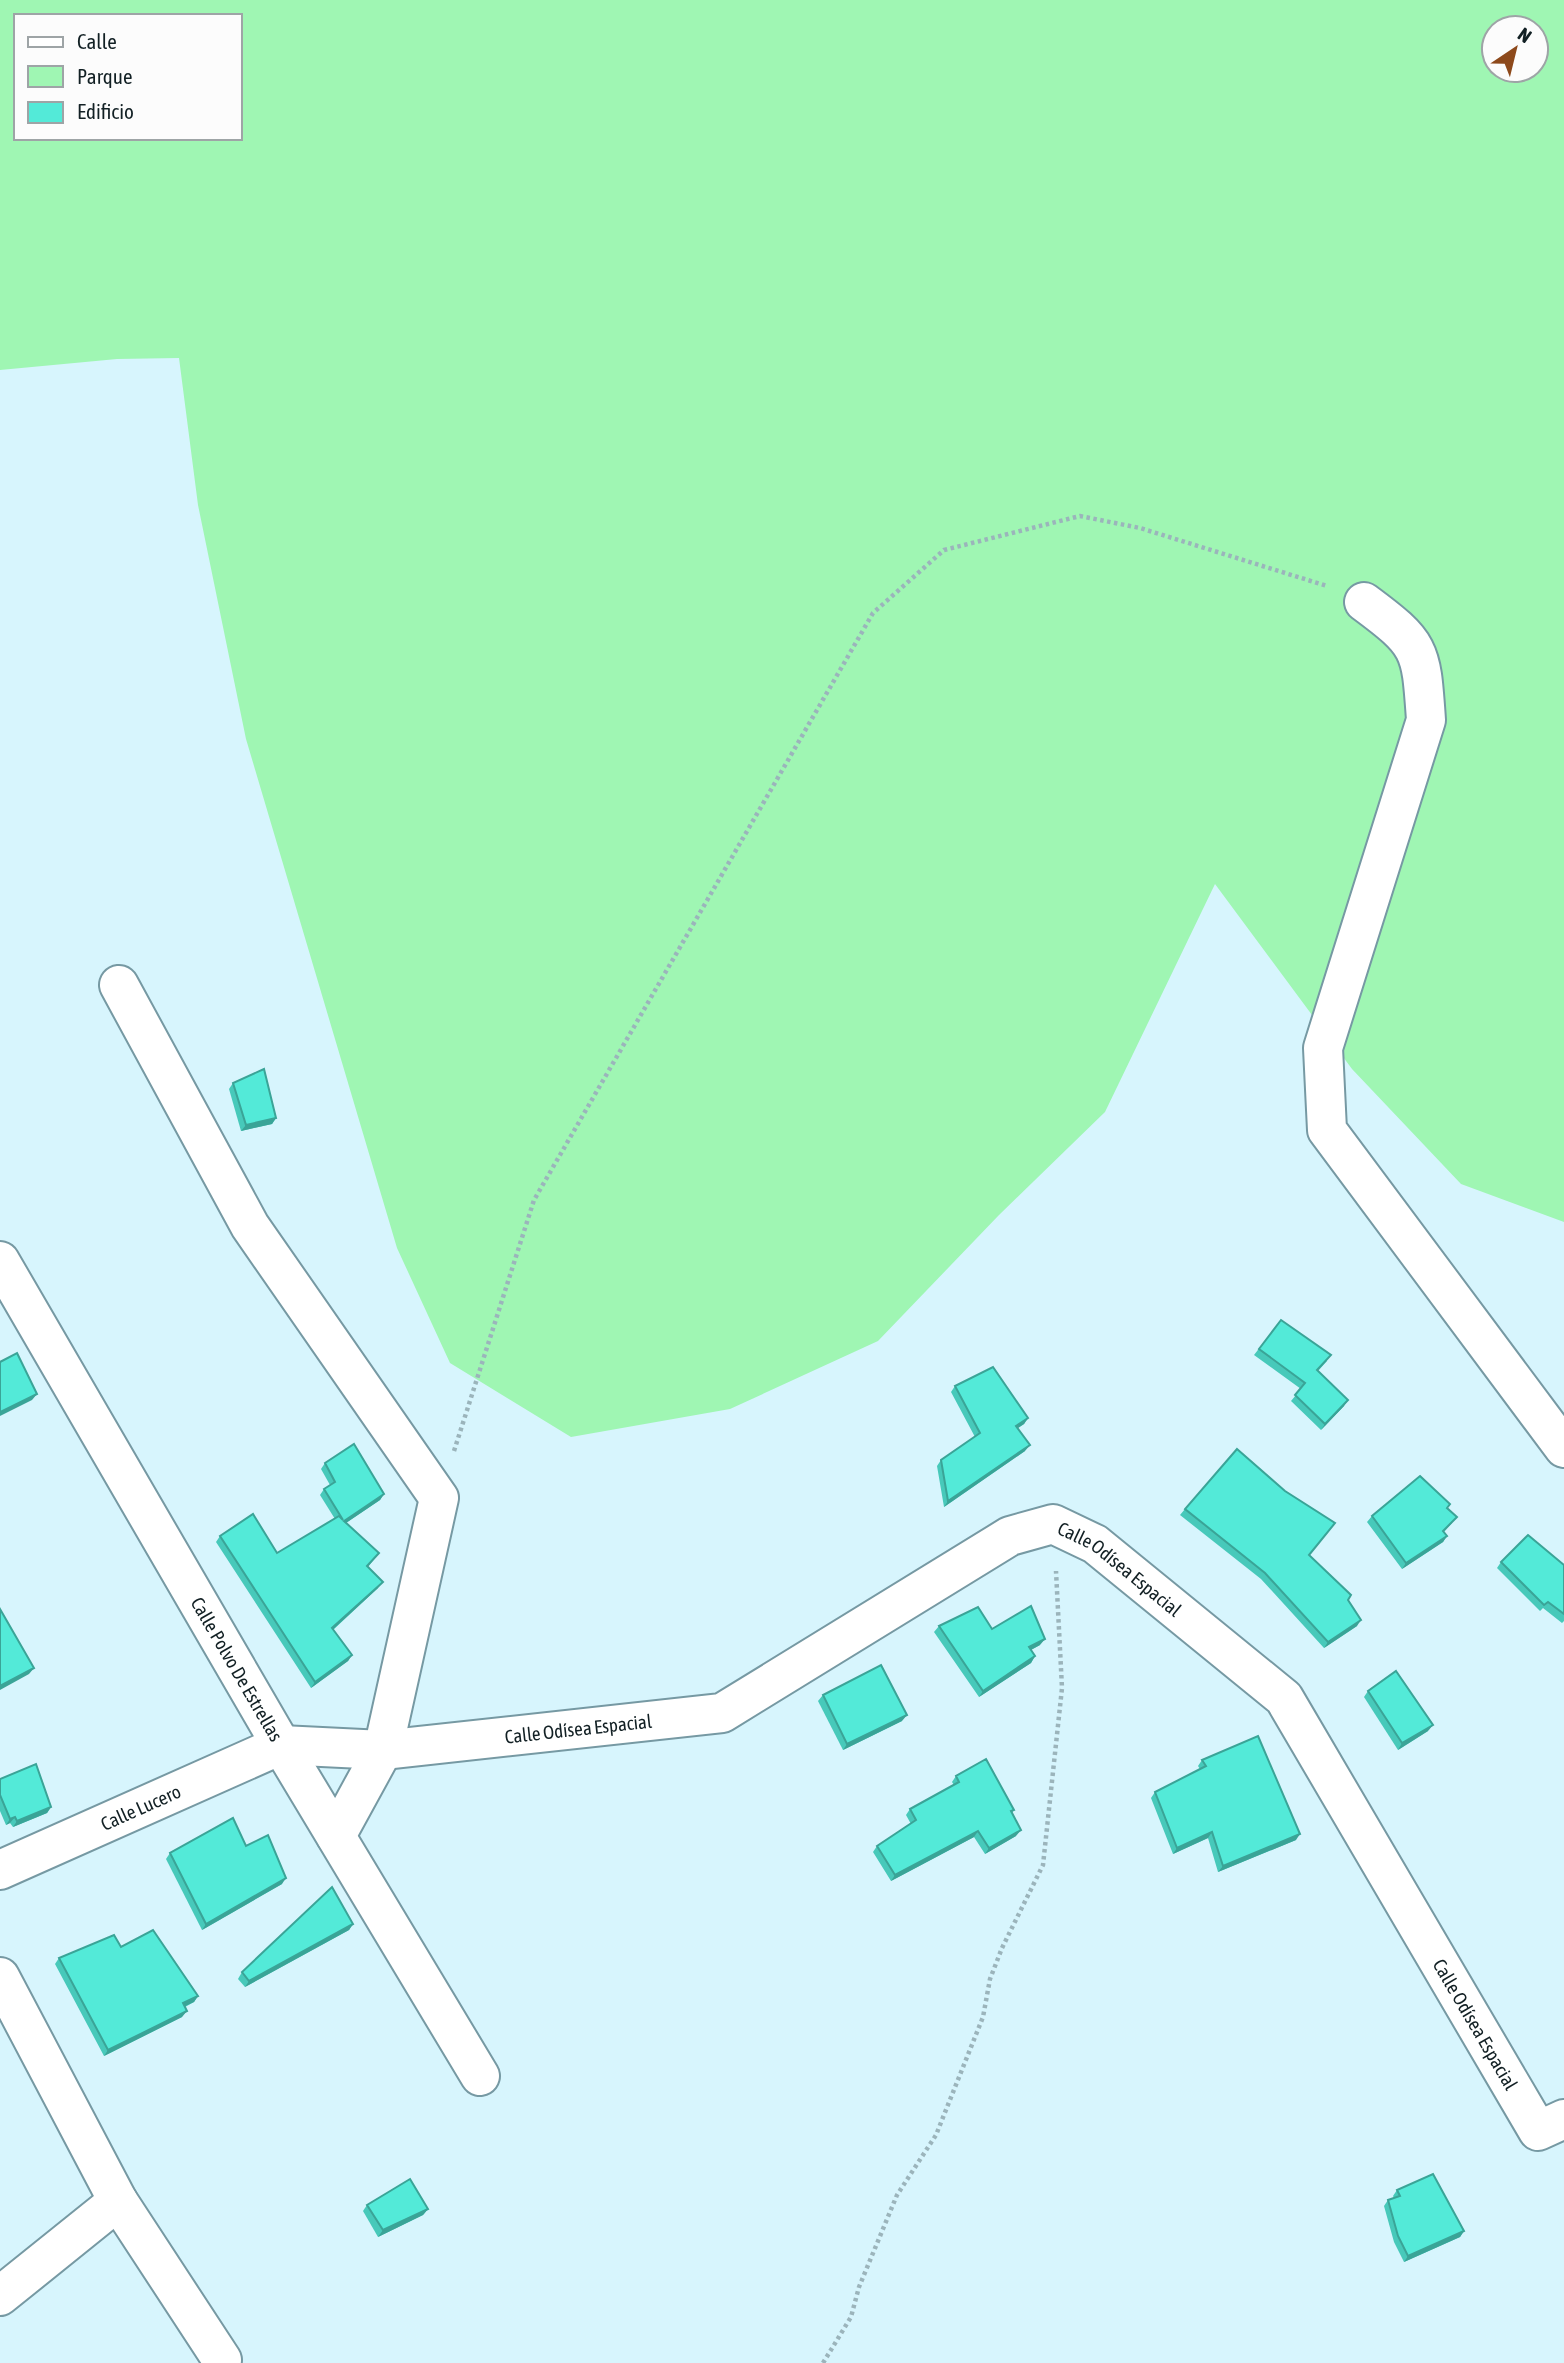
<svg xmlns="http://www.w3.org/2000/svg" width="1564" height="2363" font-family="'Asap Condensed',sans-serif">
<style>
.green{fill:#9ff6b3;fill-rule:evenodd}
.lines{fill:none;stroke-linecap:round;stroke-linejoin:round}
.street-casing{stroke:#7699a3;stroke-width:42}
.path{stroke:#9bb4bb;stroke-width:4.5;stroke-dasharray:3.5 3.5;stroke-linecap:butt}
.street{stroke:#fff;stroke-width:38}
.wall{fill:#47c9ba}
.shaded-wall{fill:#3aa497}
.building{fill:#53ead8;stroke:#3aa497;stroke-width:2}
.labels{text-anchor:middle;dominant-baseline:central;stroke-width:5;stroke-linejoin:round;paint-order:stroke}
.street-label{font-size:19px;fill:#122024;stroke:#fcfcfc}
</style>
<rect width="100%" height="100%" fill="#d7f5fd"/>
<path class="green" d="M0,0H1564V1222L1461,1184L1352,1069L1215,884L1105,1112L999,1215L878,1341L730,1409L571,1437L450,1363L397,1248L246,739L198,505L179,358L117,359L0,370ZM16,16H240V138H16ZM1494,28H1536V70H1494Z"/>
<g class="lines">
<defs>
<g id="street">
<path d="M1364,602C1422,645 1421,649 1426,720L1323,1048L1327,1130L1564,1448"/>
<polyline points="119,985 250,1226 439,1498 383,1750 336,1836"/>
<path id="s1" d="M0,1261L281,1745L480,2076"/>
<path id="s2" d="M0,1870L281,1745L383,1750L722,1713L1010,1536L1053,1524L1095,1544L1284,1698L1538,2131L1564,2119"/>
<polyline points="0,1977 118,2201 222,2360"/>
<polyline points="0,2296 118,2201"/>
</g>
</defs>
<use href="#street" class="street-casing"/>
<g class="path">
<polyline points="454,1451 534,1200 873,613 944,550 1080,516 1140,528 1327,586"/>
<polyline points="823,2363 851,2317 859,2287 897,2195 936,2135 983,2017 990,1979 1002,1948 1043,1865 1062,1688 1056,1571"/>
</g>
<use href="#street" class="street"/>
</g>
<g class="wall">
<polygon points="233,1083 276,1118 272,1124 241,1131 229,1089"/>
<polygon points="1281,1320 1327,1361 1318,1371 1344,1406 1321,1430 1291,1401 1301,1389 1254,1355"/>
<polygon points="955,1386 1028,1418 1024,1424 1018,1428 1025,1451 944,1507 937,1466 941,1460 975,1437 951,1392"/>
<polygon points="325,1463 384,1494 380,1500 346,1523 379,1553 368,1567 378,1588 333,1630 352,1655 348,1661 311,1688 216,1542 220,1536 277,1553 335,1519 320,1495 324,1489 330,1485 321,1469"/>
<polygon points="1285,1491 1335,1523 1309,1555 1351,1595 1348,1600 1357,1626 1324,1648 1261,1579 1180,1515 1185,1509"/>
<polygon points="1450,1504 1447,1508 1452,1523 1444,1532 1447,1536 1443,1542 1402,1569 1367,1522 1372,1516"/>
<polygon points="1501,1562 1564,1565 1564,1621 1562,1623 1543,1608 1540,1611 1497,1568"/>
<polygon points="939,1626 992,1629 1040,1645 1031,1650 1035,1656 1031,1663 979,1697 934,1632"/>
<polygon points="1368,1691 1428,1731 1398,1750 1364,1697"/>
<polygon points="823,1695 902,1721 843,1750 818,1701"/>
<polygon points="1202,1760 1296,1840 1218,1872 1208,1838 1173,1854 1151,1798 1155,1792 1200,1769 1198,1766"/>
<polygon points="956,1776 1014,1810 1012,1813 1016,1836 985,1854 974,1837 891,1881 873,1852 877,1846 911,1824 906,1815 910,1809 954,1785 952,1782"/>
<polygon points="0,1779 51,1807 47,1813 13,1827 10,1823 6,1825 0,1811"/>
<polygon points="246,1846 282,1884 202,1930 166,1859 170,1853"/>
<polygon points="353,1924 349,1930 245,1987 238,1979 242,1972"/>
<polygon points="121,1947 198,1996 194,2002 185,2007 182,2017 104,2056 55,1964 59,1958"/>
<polygon points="1397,2190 1464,2231 1460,2237 1404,2262 1394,2242 1384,2206 1388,2200 1394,2198 1393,2196"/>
<polygon points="367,2205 428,2209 423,2215 378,2237 363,2211"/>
</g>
<g class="shaded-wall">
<polygon points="276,1118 272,1124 241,1131 246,1125"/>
<polygon points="37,1394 32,1400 0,1416 0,1412"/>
<polygon points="1348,1400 1344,1406 1321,1430 1325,1424"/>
<polygon points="1028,1418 1024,1424 1012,1432 1016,1426"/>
<polygon points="1030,1445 1025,1451 944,1507 948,1501"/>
<polygon points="384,1494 380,1500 340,1527 344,1521"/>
<polygon points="1447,1536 1443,1542 1402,1569 1406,1563"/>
<polygon points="383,1582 378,1588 328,1634 332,1628"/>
<polygon points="1361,1620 1357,1626 1324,1648 1328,1642"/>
<polygon points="1045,1639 1040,1645 1025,1653 1029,1647"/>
<polygon points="352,1655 348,1661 311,1688 315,1682"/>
<polygon points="1035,1656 1031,1663 979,1697 983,1691"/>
<polygon points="34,1668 29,1674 0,1690 0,1686"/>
<polygon points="907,1715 902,1721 843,1750 847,1744"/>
<polygon points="1433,1725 1428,1731 1398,1750 1402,1743"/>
<polygon points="51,1807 47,1813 13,1827 17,1821"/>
<polygon points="15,1817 10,1823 6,1825 10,1819"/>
<polygon points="1021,1830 1016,1836 985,1854 989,1848"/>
<polygon points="978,1831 974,1837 891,1881 895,1875"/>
<polygon points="1212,1832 1208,1838 1173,1854 1177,1848"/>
<polygon points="1300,1834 1296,1840 1218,1872 1223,1866"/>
<polygon points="286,1878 282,1884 202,1930 206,1924"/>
<polygon points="353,1924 349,1930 245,1987 249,1981"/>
<polygon points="198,1996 194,2002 179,2009 183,2003"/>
<polygon points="187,2011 182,2017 104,2056 108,2050"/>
<polygon points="428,2209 423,2215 378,2237 383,2230"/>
<polygon points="1464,2231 1460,2237 1404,2262 1408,2256"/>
</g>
<g class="building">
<polygon points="264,1069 276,1118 246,1125 233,1083"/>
<polygon points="1281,1320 1331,1355 1317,1370 1348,1400 1325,1424 1295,1395 1305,1383 1259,1349"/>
<polygon points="17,1353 37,1394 0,1412 0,1362"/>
<polygon points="993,1367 1028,1418 1016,1426 1030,1445 948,1501 941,1460 980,1433 955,1386"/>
<polygon points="354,1444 384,1494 344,1521 379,1553 367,1566 383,1582 332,1628 352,1655 315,1682 220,1536 253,1514 277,1553 339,1516 343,1520 324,1489 335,1482 325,1463"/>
<polygon points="1237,1449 1285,1491 1335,1523 1309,1555 1351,1595 1348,1600 1361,1620 1328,1642 1265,1573 1185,1509"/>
<polygon points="1420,1476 1450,1504 1447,1508 1457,1517 1443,1531 1447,1536 1406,1563 1372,1516"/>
<polygon points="1528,1535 1564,1565 1564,1614 1548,1602 1544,1605 1501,1562"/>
<polygon points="1031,1606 1045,1639 1029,1647 1035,1656 983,1691 939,1626 978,1607 992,1629"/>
<polygon points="0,1609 34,1668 0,1686"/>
<polygon points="881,1665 907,1715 847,1744 823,1695"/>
<polygon points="1396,1671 1433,1725 1402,1743 1368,1691"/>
<polygon points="1258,1736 1300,1834 1223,1866 1212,1832 1177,1848 1155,1792 1206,1766 1202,1760"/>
<polygon points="986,1759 1014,1810 1011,1811 1021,1830 989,1848 978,1831 895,1875 877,1846 916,1820 910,1809 959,1782 956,1776"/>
<polygon points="36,1764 51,1807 17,1821 15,1817 10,1819 0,1795 0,1779"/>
<polygon points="233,1818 246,1846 268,1835 286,1878 206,1924 170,1853"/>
<polygon points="332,1887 353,1924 249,1981 242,1972"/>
<polygon points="153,1930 198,1996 183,2003 187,2011 108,2050 59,1958 114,1935 121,1947"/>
<polygon points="1433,2174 1464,2231 1408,2256 1398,2236 1388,2200 1400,2196 1397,2190"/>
<polygon points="410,2179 428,2209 383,2230 367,2205"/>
</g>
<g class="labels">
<g class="street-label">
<text stroke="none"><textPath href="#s2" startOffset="1214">Calle Odísea Espacial</textPath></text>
<text stroke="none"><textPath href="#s1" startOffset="472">Calle Polvo De Estrellas</textPath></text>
<text stroke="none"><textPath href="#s2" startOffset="606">Calle Odísea Espacial</textPath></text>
<text stroke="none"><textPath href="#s2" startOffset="154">Calle Lucero</textPath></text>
<text stroke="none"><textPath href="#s2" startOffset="1802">Calle Odísea Espacial</textPath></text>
</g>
</g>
<rect x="14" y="14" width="228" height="126" fill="#fcfcfc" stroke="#9ea4a6" stroke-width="2"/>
<rect x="28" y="37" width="35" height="10" fill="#ffffff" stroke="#9ea4a6" stroke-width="2"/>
<text x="77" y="49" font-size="21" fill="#122024">Calle</text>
<rect x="28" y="66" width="35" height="21" fill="#9ff6b3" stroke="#9ea4a6" stroke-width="2"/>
<text x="77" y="84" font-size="21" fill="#122024">Parque</text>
<rect x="28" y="102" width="35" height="21" fill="#53ead8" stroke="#9ea4a6" stroke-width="2"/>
<text x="77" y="119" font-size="21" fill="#122024">Edificio</text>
<g transform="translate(1515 49) rotate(35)"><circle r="33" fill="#fcfcfc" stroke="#9ea4a6" stroke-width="2"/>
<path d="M0-5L12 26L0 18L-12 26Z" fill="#8d491b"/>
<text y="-10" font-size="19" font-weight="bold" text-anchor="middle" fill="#122024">N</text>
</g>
</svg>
